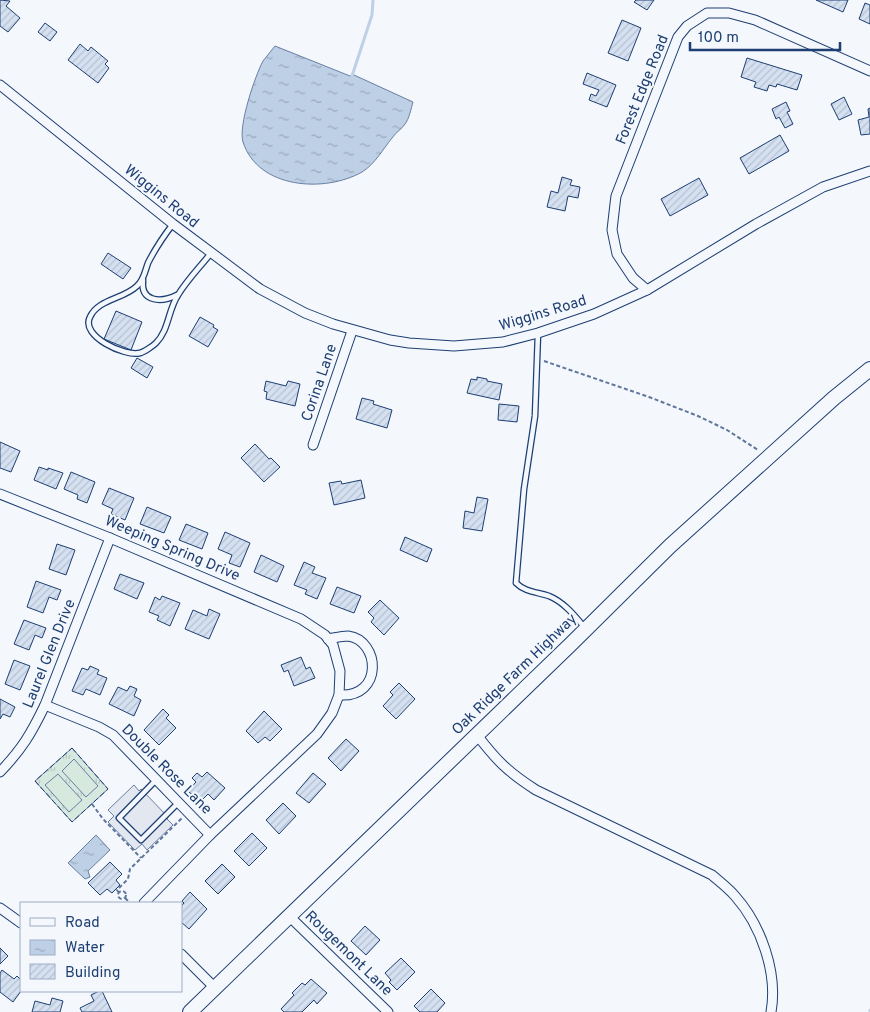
<svg xmlns="http://www.w3.org/2000/svg" width="870" height="1012" font-family="Overpass,sans-serif">
<style>
.park{fill:url(#park-tufts);stroke:#687fa3}
.pitch{fill:#d7e8df;stroke:#687fa3}
.parking{fill:#e3e8f0;stroke:#687fa3}
.water{fill:url(#water-ripples);stroke:#687fa3}
.lines{fill:none;stroke-linecap:round;stroke-linejoin:round}
.stream{stroke:#bed0e5;stroke-width:3}
.building{fill:url(#building-hatch);stroke:#1d3f73}
.service-casing{stroke:#1d3f73;stroke-width:7}
.minor-casing{stroke:#1d3f73;stroke-width:11}
.primary-casing{stroke:#1d3f73;stroke-width:16}
.path{stroke:#5e769c;stroke-width:2;stroke-dasharray:4 2.5;stroke-linecap:butt}
.service{stroke:#f4f7fb;stroke-width:4.5}
.minor{stroke:#f4f7fb;stroke-width:9}
.primary{stroke:#f4f7fb;stroke-width:14}
.fence{stroke:#1d3f73;stroke-width:1;stroke-dasharray:6 2.5;stroke-linecap:butt}
.labels{text-anchor:middle;dominant-baseline:central;stroke-width:4;stroke-linejoin:round;paint-order:stroke}
.street-label{font-size:15px;fill:#1d3f73;stroke:#f4f7fb}
</style>
<defs>
<pattern id="park-tufts" width="24" height="20" patternUnits="userSpaceOnUse" patternTransform="scale(1.25)"><rect width="24" height="20" fill="#d7e8df"/><path d="M3 7l-1-3M5 7V3M7 7l1-3M15 17l-1-3M17 17v-4M19 17l1-3" fill="none" stroke="#b8c8c3"/></pattern>
<pattern id="water-ripples" width="26" height="14" patternUnits="userSpaceOnUse" patternTransform="scale(1.25)"><rect width="26" height="14" fill="#bed0e5"/><path d="M2 4q2-2 4 0t4 0M15 11q2-2 4 0t4 0" fill="none" stroke="#9aaabe"/></pattern>
<pattern id="building-hatch" width="6" height="6" patternUnits="userSpaceOnUse" patternTransform="scale(1.25)"><rect width="6" height="6" fill="#d5e0f0"/><path d="M-1 1l2-2M0 6l6-6M5 7l2-2" fill="none" stroke="#b6c1d1"/></pattern>
</defs>
<rect width="100%" height="100%" fill="#f4f7fb"/>
<polygon class="park" points="72,748 108,789 72,822 35,781"/>
<g class="pitch">
<polygon points="74,759 98,786 86,797 62,771"/>
<polygon points="58,774 82,800 69,812 45,785"/>
</g>
<polygon class="parking" points="134,785 139,791 141,789 168,817 167,819 173,825 147,850 142,844 135,850 108,822 114,816 108,810"/>
<g class="water">
<path d="M275,46L350,76L354,75L413,102C411,109 409,119 405,124C402,129 396,132 392,138C383,149 375,164 362,172C325,193 258,189 243,142C238,126 255,76 263,61C267,56 271,51 275,46Z"/>
<polygon points="96,835 110,850 88,871 90,877 85,879 68,863"/>
</g>
<g class="lines">
<g class="stream">
<polyline points="351,79 372,15 373,0"/>
<polyline points="870,1012 870,1010"/>
</g>
</g>
<g class="building">
<polygon points="0,0 10,1 6,6 20,18 8,32 0,26"/>
<polygon points="636,0 654,0 647,10 634,2"/>
<polygon points="816,0 848,0 843,12"/>
<polygon points="865,3 870,5 870,24 859,19"/>
<polygon points="622,20 641,28 628,61 608,53"/>
<polygon points="45,23 57,32 50,41 38,32"/>
<polygon points="80,44 88,51 91,47 108,61 105,64 109,68 98,83 68,60"/>
<polygon points="747,58 802,75 797,90 777,84 776,87 769,85 767,91 754,87 756,82 741,77"/>
<polygon points="587,73 616,85 607,107 589,100 591,94 596,96 599,90 583,84"/>
<polygon points="844,97 852,114 839,120 831,104"/>
<polygon points="786,102 790,111 787,112 793,124 785,128 779,117 776,119 772,109"/>
<polygon points="870,108 870,134 861,135 858,120 869,117 868,109"/>
<polygon points="780,135 789,151 749,174 740,158"/>
<polygon points="562,177 572,180 570,185 580,187 578,198 568,196 565,211 547,207 551,191 558,193"/>
<polygon points="699,178 708,195 670,216 661,199"/>
<polygon points="108,253 131,268 123,279 101,264"/>
<polygon points="116,311 142,322 131,350 104,339"/>
<polygon points="200,317 214,325 213,327 218,330 208,347 189,336"/>
<polygon points="137,358 153,367 147,378 131,368"/>
<polygon points="477,377 487,379 487,381 502,384 499,400 467,393 471,379 477,380"/>
<polygon points="266,381 286,386 288,381 300,384 295,406 266,399 267,392 264,391"/>
<polygon points="362,398 374,401 373,404 392,410 387,428 356,419"/>
<polygon points="499,404 519,406 517,422 498,420"/>
<polygon points="0,442 20,451 11,472 0,468"/>
<polygon points="255,444 269,459 271,458 280,467 264,482 241,458"/>
<polygon points="39,467 48,470 48,468 63,473 56,489 34,480"/>
<polygon points="71,472 95,482 87,503 77,499 78,495 64,489"/>
<polygon points="361,480 365,498 334,505 329,483 341,481 342,484"/>
<polygon points="109,488 134,498 125,520 111,514 113,509 102,504"/>
<polygon points="477,497 488,499 482,531 463,528 465,511 474,513"/>
<polygon points="147,507 171,517 164,533 140,524"/>
<polygon points="186,524 208,533 202,549 179,540"/>
<polygon points="225,532 250,543 240,567 229,563 232,555 218,549"/>
<polygon points="405,537 432,549 427,562 400,550"/>
<polygon points="57,544 75,550 66,575 49,569"/>
<polygon points="261,555 284,566 277,582 254,572"/>
<polygon points="304,562 315,567 312,573 326,578 317,599 305,594 307,590 294,585"/>
<polygon points="120,574 144,583 137,599 114,589"/>
<polygon points="36,581 61,590 57,600 49,597 43,613 27,607"/>
<polygon points="337,587 361,596 354,613 330,604"/>
<polygon points="162,596 180,603 170,626 157,620 159,616 149,612 155,597 160,600"/>
<polygon points="380,600 399,618 384,635 371,622 374,618 368,612"/>
<polygon points="209,609 220,614 209,639 185,629 193,610 207,616"/>
<polygon points="24,620 46,628 42,638 35,635 29,650 14,644"/>
<polygon points="301,657 306,669 310,667 315,678 294,686 288,670 284,672 281,665"/>
<polygon points="14,660 30,666 20,690 5,684"/>
<polygon points="90,666 99,670 97,674 107,678 100,695 86,689 83,695 72,691 82,668 88,670"/>
<polygon points="399,683 415,699 396,719 383,706 393,695 390,692"/>
<polygon points="130,686 137,689 134,696 141,700 134,716 109,704 118,687 127,691"/>
<polygon points="0,699 15,707 10,717 3,714 0,719"/>
<polygon points="163,709 169,715 166,718 176,728 159,745 144,730"/>
<polygon points="264,711 282,729 270,741 265,737 258,743 246,731"/>
<polygon points="346,739 359,751 341,771 328,758"/>
<polygon points="207,772 225,788 214,800 208,794 200,802 188,791 196,782 192,778 197,773 202,777"/>
<polygon points="313,773 326,784 309,803 296,793"/>
<polygon points="283,803 296,816 279,834 266,820"/>
<polygon points="252,833 267,848 249,866 234,851"/>
<polygon points="110,862 122,874 116,880 120,885 112,893 107,889 100,895 88,883"/>
<polygon points="222,864 235,877 218,894 205,881"/>
<polygon points="190,892 207,909 189,929 181,922 181,906 184,903 182,901"/>
<polygon points="365,926 380,940 366,955 351,941"/>
<polygon points="0,948 8,956 0,964"/>
<polygon points="401,958 415,972 397,990 389,982 391,980 385,973"/>
<polygon points="2,970 14,979 17,976 21,980 21,991 13,1002 0,992 0,973"/>
<polygon points="311,979 327,993 317,1004 314,1000 302,1012 284,1012 281,1009 294,995 292,993 302,983 305,985"/>
<polygon points="431,989 445,1003 437,1012 420,1012 414,1006"/>
<polygon points="99,991 102,991 112,1012 82,1012 80,1008 94,1001 91,995"/>
<polygon points="52,998 63,1001 60,1012 32,1012 35,1001 50,1005"/>
</g>
<g class="lines">
<defs>
<g id="service">
<path d="M173,224C163,237 155,249 148,263C145,271 144,280 137,286C124,299 98,299 90,317C80,336 125,357 140,353C144,352 153,346 156,343C169,330 168,310 178,295C187,280 200,267 211,253"/>
<path d="M143,280C140,302 161,303 177,295"/>
<path d="M538,333L535,416L524,489L516,583C525,592 537,592 549,596C564,602 575,616 585,628"/>
<polyline points="157,779 119,818 141,840 178,803"/>
</g>
<g id="minor">
<polyline points="0,85 173,224 260,289 305,313 333,324 390,340 409,343 454,346 503,342 538,333 594,314 647,290 756,224 823,187 870,171"/>
<polyline points="647,290 633,278 617,254 612,230 615,204 616,196 678,37 687,26 707,13 729,13 755,20 870,71"/>
<polyline points="313,445 352,331"/>
<polyline points="0,494 110,538 301,619 325,635 333,645 340,671 339,695 332,713 317,734 210,835 144,903"/>
<path d="M328,639C334,638 342,636 348,636C380,640 384,698 339,695"/>
<polyline points="45,705 99,727 113,735 210,835"/>
<path d="M477,735C497,761 508,772 536,790L712,875C720,882 728,888 735,896C761,925 778,973 771,1012"/>
<path d="M0,772C22,749 31,734 45,705L110,538"/>
<polyline points="0,908 21,923"/>
<polyline points="289,916 388,1012"/>
<polyline points="181,954 215,988"/>
</g>
<polyline id="primary" points="190,1012 571,644 670,546 834,398 870,369"/>
</defs>
<use href="#service" class="service-casing"/>
<use href="#minor" class="minor-casing"/>
<use href="#primary" class="primary-casing"/>
<g class="path">
<polyline points="544,361 649,397 698,416 727,430 758,450"/>
<polyline points="92,804 103,819 141,858"/>
<circle cx="122" cy="895" r="4"/>
<polyline points="119,893 117,890 128,879 130,869 182,818"/>
<polyline points="125,898 129,902"/>
</g>
<use href="#service" class="service"/>
<use href="#minor" class="minor"/>
<use href="#primary" class="primary"/>
<polygon class="fence" points="72,748 108,789 72,822 35,781"/>
</g>
<g class="labels">
<g class="street-label">
<text transform="translate(643 90) rotate(-68)">Forest Edge Road</text>
<text transform="translate(161 197) rotate(39)">Wiggins Road</text>
<text transform="translate(543 314) rotate(-17)">Wiggins Road</text>
<text transform="translate(320 383) rotate(-71)">Corina Lane</text>
<text transform="translate(172 549) rotate(23)">Weeping Spring Drive</text>
<text transform="translate(50 654) rotate(-68)">Laurel Glen Drive</text>
<text transform="translate(515 675) rotate(-44)">Oak Ridge Farm Highway</text>
<text transform="translate(166 770) rotate(45)">Double Rose Lane</text>
<text transform="translate(348 954) rotate(44)">Rougemont Lane</text>
</g>
</g>
<rect x="20" y="902" width="162" height="90" fill="#f4f7fb" stroke="#9eadc5"/>
<rect x="30" y="918" width="25" height="8" fill="#f4f7fb" stroke="#9eadc5"/>
<text x="65" y="927" font-size="15" fill="#1d3f73">Road</text>
<rect x="30" y="940" width="25" height="15" fill="url(#water-ripples)" stroke="#9eadc5"/>
<text x="65" y="952" font-size="15" fill="#1d3f73">Water</text>
<rect x="30" y="964" width="25" height="15" fill="url(#building-hatch)" stroke="#9eadc5"/>
<text x="65" y="977" font-size="15" fill="#1d3f73">Building</text>
<path d="M690 42v8h150v-8" fill="none" stroke="#1d3f73" stroke-width="2.5"/>
<text x="698" y="42" font-size="15" fill="#1d3f73" stroke="#f4f7fb" stroke-width="4" paint-order="stroke">100 m</text>
</svg>
